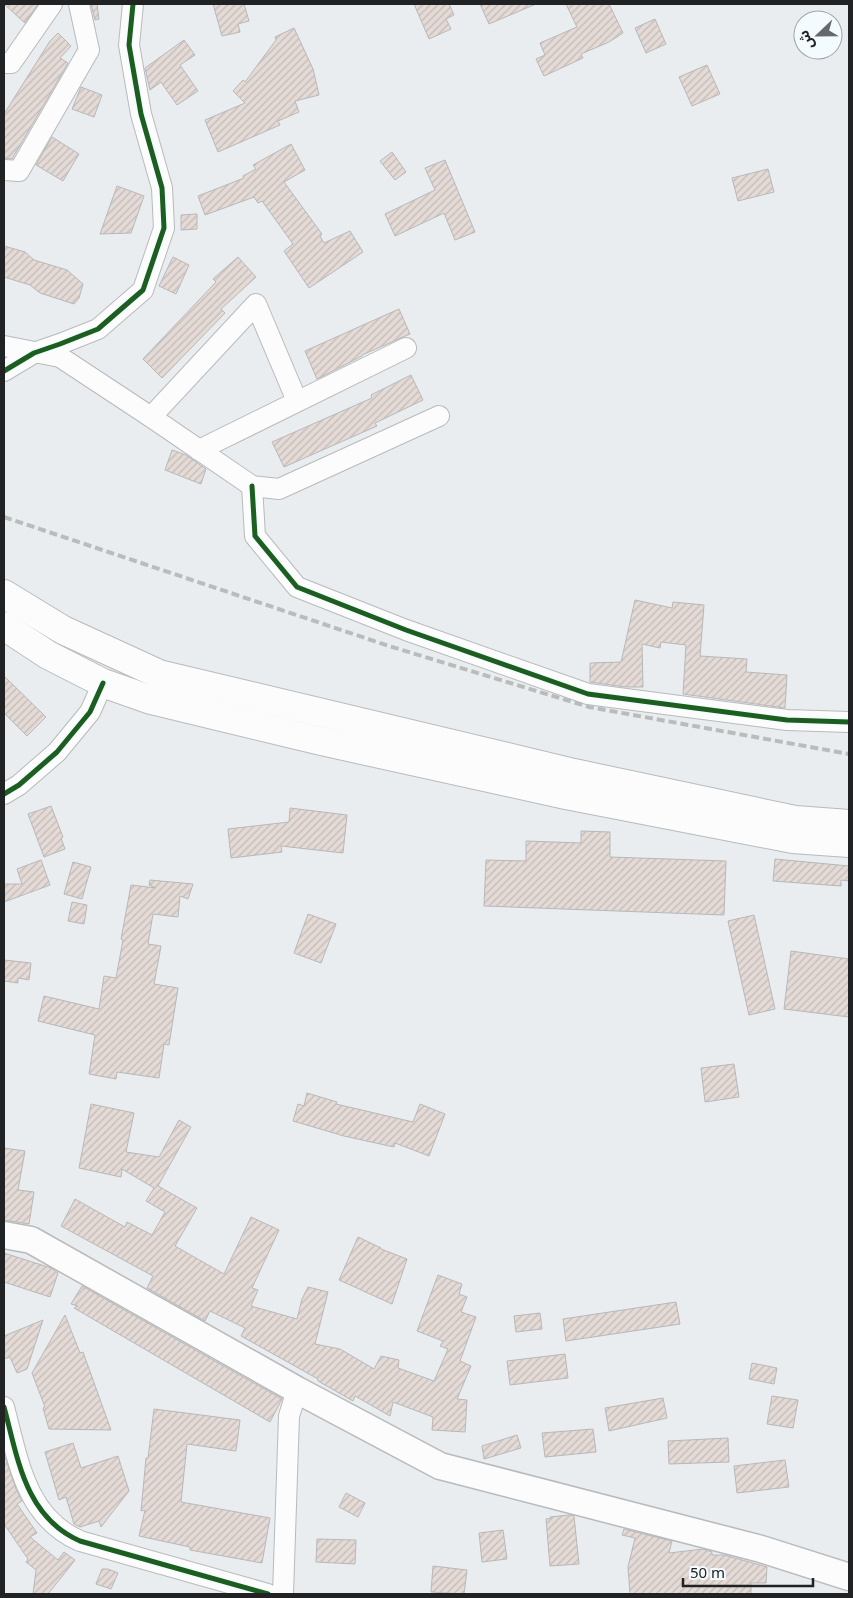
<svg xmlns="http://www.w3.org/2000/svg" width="853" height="1598" font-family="'Noto Sans','Noto Sans Arabic',sans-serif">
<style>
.building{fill:url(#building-hatch);stroke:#b8b8b9}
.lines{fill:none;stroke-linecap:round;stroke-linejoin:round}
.minor-casing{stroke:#b8babc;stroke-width:22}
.major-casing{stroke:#b8babc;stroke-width:29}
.highway-casing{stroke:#b8babc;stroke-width:30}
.minor{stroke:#fcfcfd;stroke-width:20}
.major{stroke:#fcfcfd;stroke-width:26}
.highway{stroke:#fcfcfd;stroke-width:28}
.rail{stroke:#babbbb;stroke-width:4;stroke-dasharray:8 4;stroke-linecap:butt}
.cycleway-casing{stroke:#f4fbfe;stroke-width:8}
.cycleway{stroke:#1b5e20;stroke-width:5}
</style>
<defs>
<pattern id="building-hatch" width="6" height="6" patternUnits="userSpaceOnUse" patternTransform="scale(1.25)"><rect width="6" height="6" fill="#e4dad6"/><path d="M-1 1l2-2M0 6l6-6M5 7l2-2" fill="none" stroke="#c3bbb8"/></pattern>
</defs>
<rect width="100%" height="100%" fill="#e9edef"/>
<g class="building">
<polygon points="4,4 38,4 25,23"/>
<polygon points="91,4 97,4 99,19 95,20"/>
<polygon points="213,4 244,4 249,21 238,24 240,32 222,36"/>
<polygon points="414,4 449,4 454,15 446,19 451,29 429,39"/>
<polygon points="480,4 536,4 489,24"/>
<polygon points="566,4 609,4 623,33 609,42 581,54 583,58 544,76 536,59 545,55 540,43 577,27"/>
<polygon points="655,19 666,44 646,53 635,28"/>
<polygon points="294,28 313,69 319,95 295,101 299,112 278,121 280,125 218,152 205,120 245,103 233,91 243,80 245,82 276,40 275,37"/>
<polygon points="58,33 71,46 60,58 68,63 12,159 4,158 4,114 50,41"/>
<polygon points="184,40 195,55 180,65 198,91 177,105 161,82 150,90 145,68"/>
<polygon points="707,65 720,94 692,106 679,77"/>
<polygon points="81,87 102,95 94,117 72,109"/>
<polygon points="52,137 79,154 63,181 36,165"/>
<polygon points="291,144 305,170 284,182 322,234 320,236 324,243 350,231 363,252 309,288 284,251 293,244 262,201 258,203 254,197 205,215 198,196 244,178 243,176 256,169 253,165"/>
<polygon points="392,152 406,172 395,180 380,161"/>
<polygon points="445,160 475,232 455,240 444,213 395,236 385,214 435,190 425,168"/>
<polygon points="768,169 774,192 738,201 732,178"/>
<polygon points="117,186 144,196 131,233 100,234"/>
<polygon points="197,214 197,229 181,230 181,215"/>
<polygon points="4,246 25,252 34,260 67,270 83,284 79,298 74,304 40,293 30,285 4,277"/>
<polygon points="173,257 189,265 176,294 159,286"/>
<polygon points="238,257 256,277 221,309 225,313 162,378 143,359 216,282 213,279"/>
<polygon points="399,309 410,334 362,355 362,356 317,379 305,351"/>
<polygon points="411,375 423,400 375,423 377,426 284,467 272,442 372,398 371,395"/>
<polygon points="172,450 186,455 206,469 201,484 165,470"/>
<polygon points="635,600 672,608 673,602 704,605 700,656 747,659 746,672 787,675 785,708 683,694 686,645 661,642 660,648 642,644 643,687 626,687 590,682 590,663 621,662"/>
<polygon points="4,676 46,717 27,736 4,713"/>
<polygon points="51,806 63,837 61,838 65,849 44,857 28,814"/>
<polygon points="290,808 347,815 343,853 281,846 282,852 231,858 228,829 289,822"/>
<polygon points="581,831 610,832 610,857 726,861 724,915 484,906 486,860 526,861 526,841 581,843"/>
<polygon points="775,859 849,866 849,881 841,880 841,886 773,881"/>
<polygon points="41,860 50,885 4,902 4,884 22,884 17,869"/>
<polygon points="73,862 91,867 82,899 64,894"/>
<polygon points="150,880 193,884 188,899 180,896 178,917 153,914 148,944 161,946 154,984 178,988 169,1045 164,1044 159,1078 117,1072 116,1079 89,1074 95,1035 38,1021 44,996 99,1009 104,976 116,978 123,940 121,939 131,885 156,888 149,885"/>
<polygon points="72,902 87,905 84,924 68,921"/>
<polygon points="308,914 336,924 321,963 294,953"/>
<polygon points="754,915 775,1009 749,1015 728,921"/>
<polygon points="791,951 849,959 849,1017 784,1009"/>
<polygon points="4,960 31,963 29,980 18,978 18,983 4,981"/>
<polygon points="734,1064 739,1097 705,1102 701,1068"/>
<polygon points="307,1093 337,1102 336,1104 413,1122 420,1104 445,1114 429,1156 395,1143 394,1147 344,1136 293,1121 298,1104 304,1106"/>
<polygon points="91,1104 134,1113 126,1152 159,1157 179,1120 191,1127 158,1186 197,1208 175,1246 224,1274 251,1217 279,1230 252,1288 258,1290 251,1306 297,1319 302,1299 308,1287 328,1292 315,1344 340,1349 374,1369 381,1356 399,1360 398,1368 434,1381 448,1349 440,1346 443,1341 417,1331 438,1275 462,1284 459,1294 467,1297 461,1312 476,1317 460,1361 471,1366 457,1399 467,1400 465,1432 432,1430 433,1417 393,1402 390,1416 355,1396 353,1401 318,1381 318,1379 241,1336 245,1328 210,1311 205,1321 147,1288 153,1276 61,1226 75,1199 125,1227 127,1222 152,1235 165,1212 146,1201 154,1188 122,1169 121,1177 79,1168"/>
<polygon points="4,1148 25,1151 18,1190 34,1192 29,1224 4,1220"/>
<polygon points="358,1237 381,1248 381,1249 407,1259 392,1304 339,1280"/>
<polygon points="4,1253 51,1268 58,1273 50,1297 4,1282"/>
<polygon points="82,1286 282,1399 270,1422 74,1308 78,1306 71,1304"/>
<polygon points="676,1302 680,1324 566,1341 563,1319"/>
<polygon points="540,1313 542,1329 516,1332 514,1316"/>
<polygon points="65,1315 80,1353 83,1352 111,1430 49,1429 43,1408 45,1407 32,1373"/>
<polygon points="43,1320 27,1369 17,1373 10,1357 4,1359 4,1336"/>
<polygon points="565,1354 568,1378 510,1385 507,1361"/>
<polygon points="752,1363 777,1368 774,1384 749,1379"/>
<polygon points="772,1396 798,1400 793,1428 767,1424"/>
<polygon points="663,1398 667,1418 609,1431 605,1408"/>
<polygon points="154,1409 240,1420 236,1451 187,1444 181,1502 270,1518 262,1563 190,1550 190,1547 139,1536 145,1510 141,1511 146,1458 148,1458"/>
<polygon points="593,1429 596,1452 545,1457 542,1433"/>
<polygon points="517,1435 521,1448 484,1459 482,1446"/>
<polygon points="728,1438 729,1462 669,1464 668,1441"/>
<polygon points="73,1443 81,1468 118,1456 129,1491 101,1527 99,1521 80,1527 74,1524 66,1497 59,1500 45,1452"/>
<polygon points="4,1454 16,1489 22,1501 17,1504 37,1533 30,1537 58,1560 64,1552 75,1560 48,1594 33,1594 36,1570 26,1562 28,1559 4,1524"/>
<polygon points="785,1460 789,1487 737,1493 734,1466"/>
<polygon points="346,1493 365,1503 358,1517 339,1507"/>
<polygon points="569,1515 574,1516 579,1564 550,1566 546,1519 551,1518 550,1517"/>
<polygon points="624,1529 672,1541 669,1553 703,1549 712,1552 712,1555 724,1555 767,1567 766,1583 751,1583 751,1594 630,1594 628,1567 635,1538 622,1535"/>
<polygon points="503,1530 507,1559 482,1562 479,1533"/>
<polygon points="317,1539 356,1540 355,1564 316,1562"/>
<polygon points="433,1566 467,1570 464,1594 431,1592"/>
<polygon points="102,1569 108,1569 118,1573 111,1589 96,1584"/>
</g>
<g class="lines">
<defs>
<g id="minor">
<polyline points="4,63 11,63 52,4"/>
<polyline points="4,170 19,171 89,50 79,4"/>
<polyline points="4,346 60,357 151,417 252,486 279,489 439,416"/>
<polyline points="4,371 34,353 60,344 98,329 143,290 164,228 162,188 141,114 129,45 133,4"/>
<polyline points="151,417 256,304 297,401"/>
<polyline points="199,450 406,348"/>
<polyline points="252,486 255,536 297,587 406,630 588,694 787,720 849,722"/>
<polyline points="4,794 19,785 57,752 90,712 103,683"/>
<path d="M4,1407C18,1459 25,1517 80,1541L268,1594"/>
<polyline points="283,1594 289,1416 297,1390"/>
</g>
<polyline id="major" points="4,1235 31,1240 297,1390 440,1466 761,1549 849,1577"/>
<g id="highway">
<polyline points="4,594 63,630 159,674 574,773 795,820 849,824"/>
<polyline points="4,626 48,655 103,683 151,700 321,741 566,795 793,839 849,843"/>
</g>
</defs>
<use href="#minor" class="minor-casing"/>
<use href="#major" class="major-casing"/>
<use href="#highway" class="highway-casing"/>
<use href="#minor" class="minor"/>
<use href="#major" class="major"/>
<use href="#highway" class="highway"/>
<polyline class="rail" points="4,517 389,646 589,707 849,754"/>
<defs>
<g id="cycleway">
<polyline points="4,371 34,353 60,344 98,329 143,290 164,228 162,188 141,114 129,45 133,4"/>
<polyline points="252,486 255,536 297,587 406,630 588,694 787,720 849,722"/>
<polyline points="4,794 19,785 57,752 90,712 103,683"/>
<path d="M4,1407C18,1459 25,1517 80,1541L268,1594"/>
</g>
</defs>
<use href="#cycleway" class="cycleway-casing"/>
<use href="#cycleway" class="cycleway"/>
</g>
<rect width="853" height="1598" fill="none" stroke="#202224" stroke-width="10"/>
<g transform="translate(818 35) rotate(248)"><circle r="24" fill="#f4fbfe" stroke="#9fa4a7"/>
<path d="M0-4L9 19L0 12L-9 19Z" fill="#66696b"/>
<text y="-8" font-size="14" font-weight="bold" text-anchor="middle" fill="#202224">ش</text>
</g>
<path d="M683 1578v8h130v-8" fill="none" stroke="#202224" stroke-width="2.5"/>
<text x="690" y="1578" font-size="15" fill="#202224" stroke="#f4fbfe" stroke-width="4" paint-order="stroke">50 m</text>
</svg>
